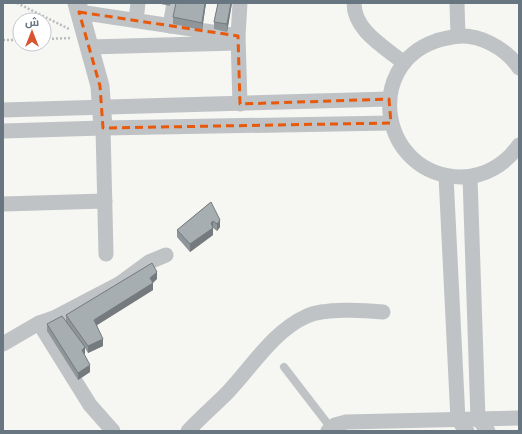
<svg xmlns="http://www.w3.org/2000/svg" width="522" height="434" font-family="Roboto,Cairo,sans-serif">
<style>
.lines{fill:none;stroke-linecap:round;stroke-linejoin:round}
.path{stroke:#b9bcbe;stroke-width:2.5;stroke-dasharray:2 2;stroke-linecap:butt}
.service{stroke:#bfc3c6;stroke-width:8}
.minor{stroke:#bfc3c6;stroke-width:15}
.tertiary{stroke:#bfc3c6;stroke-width:19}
.wall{fill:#8f9699}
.shaded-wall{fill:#747a7d}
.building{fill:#a6aeb2;stroke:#747a7d}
.marked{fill:none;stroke:#e8590c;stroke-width:3;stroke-dasharray:8 5;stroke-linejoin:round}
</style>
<rect width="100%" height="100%" fill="#f6f6f2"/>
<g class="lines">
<g class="path">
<polyline points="17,3 69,29"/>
<polyline points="44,39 72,38"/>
<polyline points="3,40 20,40"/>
</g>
<polyline class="service" points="284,367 331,428"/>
<g class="minor">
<path d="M354,3C354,31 385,47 404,63"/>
<polyline points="457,3 458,36"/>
<polyline points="79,12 238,36"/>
<polyline points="136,20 138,3"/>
<polyline points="170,26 174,3"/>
<polyline points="89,47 237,43"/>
<path d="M519,68C506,48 477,32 453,37C448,38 441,39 436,41C363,66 380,175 461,177C485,177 506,164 519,145"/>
<polyline points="240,104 238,36 240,3"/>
<polyline points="3,110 389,99"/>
<polyline points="103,128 106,254"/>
<polyline points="3,131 103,128 391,123"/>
<polyline points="446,176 458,420 467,431"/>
<polyline points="470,177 478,419 488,431"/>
<polyline points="3,204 105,201"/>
<polyline points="39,323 90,405 113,431"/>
<polyline points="3,344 39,323 56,317 119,284 149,262 166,255"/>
<path d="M188,431C200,418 214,406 227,393C252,367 273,331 307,316C324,308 364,310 383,312"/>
<polyline points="328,431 335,425 346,422 519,418"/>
</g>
<polyline class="tertiary" points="77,3 100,86 103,128"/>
</g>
<g class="wall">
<polygon points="161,3 171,3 170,6 161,4"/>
<polygon points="176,3 206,3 202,30 173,24 173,17"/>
<polygon points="218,3 232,3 227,32 214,29 214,22"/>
<polygon points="211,202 220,227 217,231 213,228 213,235 190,252 177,237 177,230"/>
<polygon points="157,279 153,283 153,290 97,325 103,346 88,353 85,348 84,355 90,372 78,380 47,331 47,324 66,321 66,315"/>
</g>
<g class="shaded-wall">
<polygon points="205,3 206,3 202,30 202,23"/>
<polygon points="231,3 232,3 227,32 227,24"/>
<polygon points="220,220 220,227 217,231 217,224"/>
<polygon points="213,221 213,235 190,252 190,244"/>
<polygon points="157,272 157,279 151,284 153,283 153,290 94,327 94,320"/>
<polygon points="103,339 103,346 88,353 88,346"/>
<polygon points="85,347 85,354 82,357 82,350"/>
<polygon points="90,365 90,372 78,380 78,373"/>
</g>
<g class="building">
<polygon points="176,3 205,3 202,23 173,17"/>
<polygon points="218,3 231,3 227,24 214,22"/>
<polygon points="211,202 220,220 217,224 213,221 211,223 213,228 190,244 177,230"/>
<polygon points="152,263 157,272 150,278 153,283 94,320 103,339 88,346 66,315"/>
<polygon points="62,316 85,347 82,350 90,365 78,373 47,324"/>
</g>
<path class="marked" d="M79,12L238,36L240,104L389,99L391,123L103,128L100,86Z"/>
<rect width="522" height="434" fill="none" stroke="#677681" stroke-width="8"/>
<g transform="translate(32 32)"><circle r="19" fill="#ffffff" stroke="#c2c8cd"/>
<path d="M0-3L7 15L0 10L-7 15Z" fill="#d75631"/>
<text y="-6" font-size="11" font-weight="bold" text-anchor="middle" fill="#677681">ش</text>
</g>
</svg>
